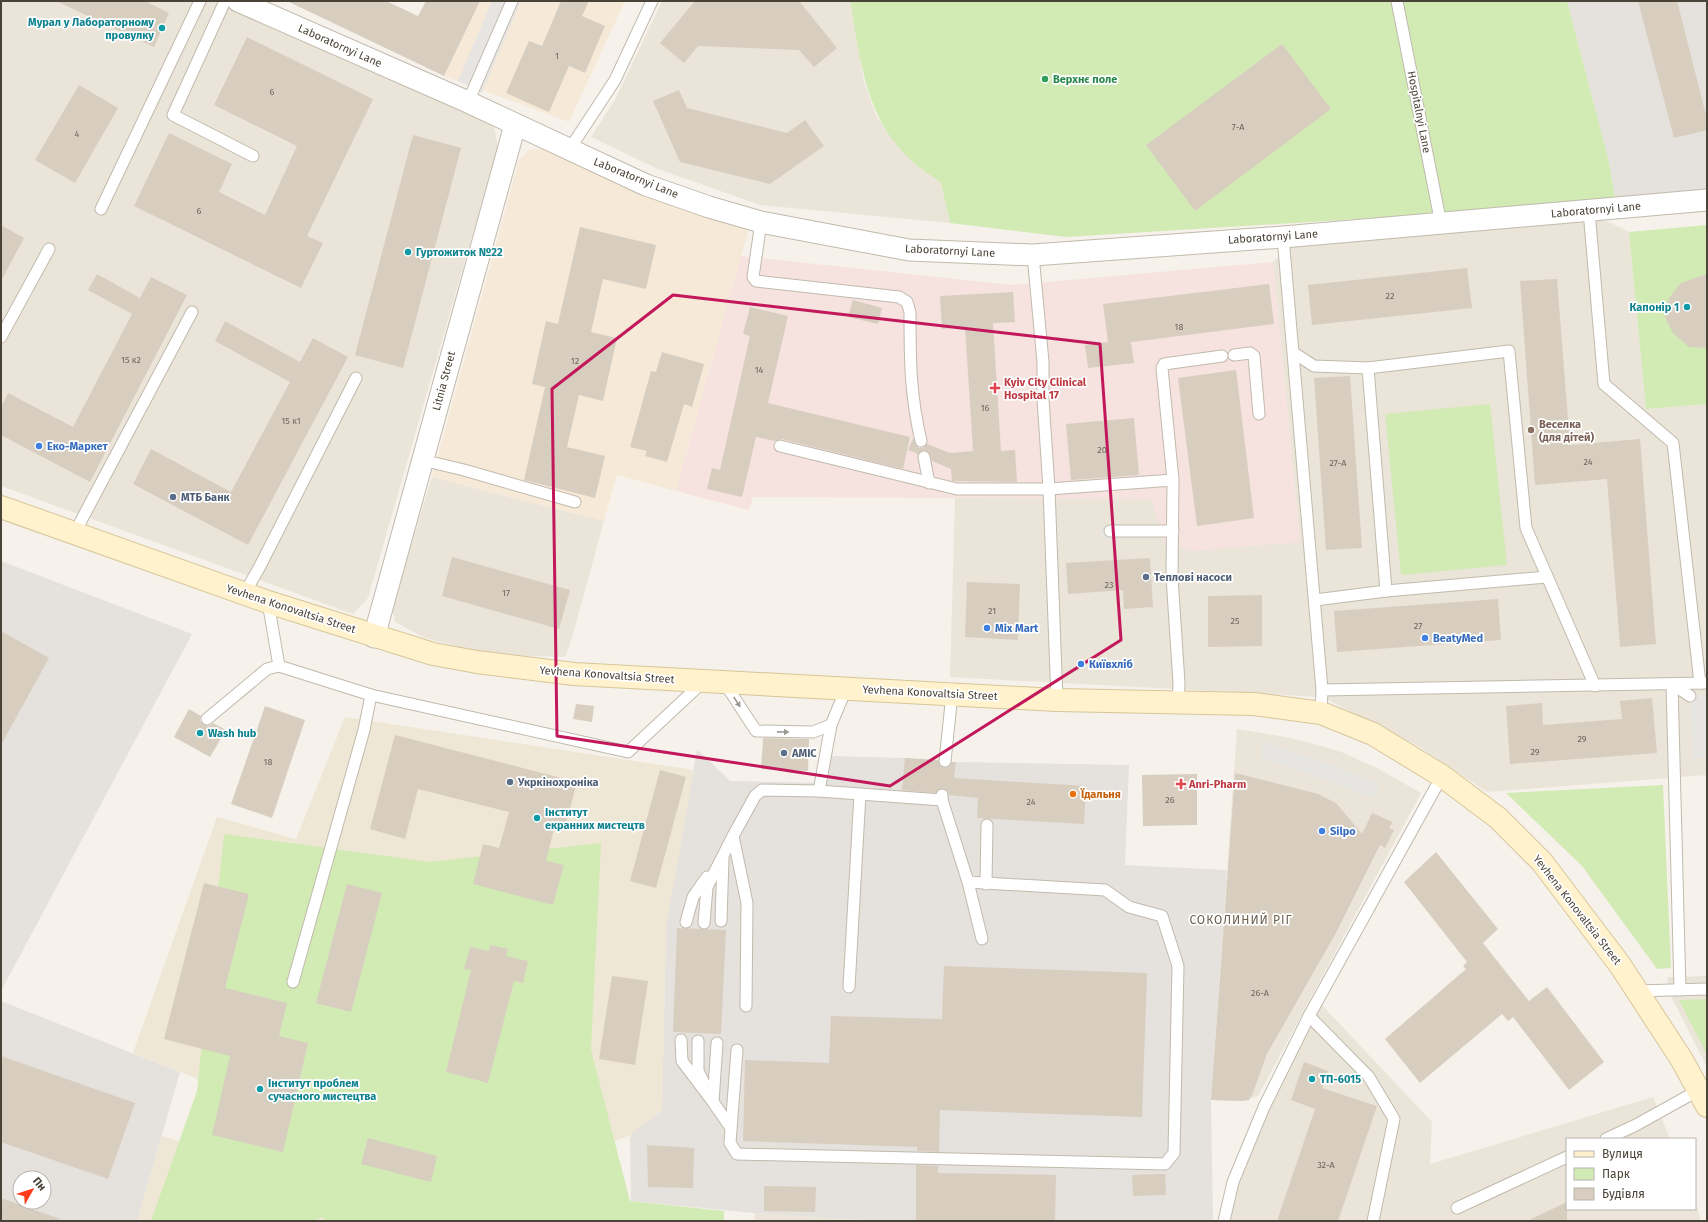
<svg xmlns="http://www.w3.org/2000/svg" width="1708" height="1222" font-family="'Fira Sans',sans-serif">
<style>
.residential{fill:#eae4d9}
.commercial{fill:#f7e9d7}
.industrial{fill:#e5e1dc;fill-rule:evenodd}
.education{fill:#efe7d5}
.medical{fill:#f6e2df}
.green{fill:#d2eab4}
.parking{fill:#e7e5e2}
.building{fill:#d8cec0}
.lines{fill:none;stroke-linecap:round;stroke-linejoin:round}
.service-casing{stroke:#c1baad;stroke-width:13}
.minor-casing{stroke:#c1baad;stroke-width:23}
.secondary-casing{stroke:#d6c69a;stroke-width:24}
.service{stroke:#fff;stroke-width:11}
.minor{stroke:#fff;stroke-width:21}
.secondary{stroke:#fff2cc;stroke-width:22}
.oneway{fill:#9b9892}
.marked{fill:none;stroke:#c2185b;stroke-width:3;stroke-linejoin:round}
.culture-dot{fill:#0f9aa8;stroke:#fff;stroke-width:1.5}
.leisure-dot{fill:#2e9e5b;stroke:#fff;stroke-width:1.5}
.health-dot{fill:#e0444e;stroke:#fff;stroke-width:1.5}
.education-dot{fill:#8d6e63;stroke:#fff;stroke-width:1.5}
.shop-dot{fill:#3f7fe0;stroke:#fff;stroke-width:1.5}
.service-dot{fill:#5c6f8a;stroke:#fff;stroke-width:1.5}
.food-dot{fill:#e8710a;stroke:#fff;stroke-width:1.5}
.labels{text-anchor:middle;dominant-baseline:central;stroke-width:3.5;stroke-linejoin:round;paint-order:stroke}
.number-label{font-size:9px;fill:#6e665a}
.culture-label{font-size:11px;font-weight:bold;fill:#0d838f;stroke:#fff;text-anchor:start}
.street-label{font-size:11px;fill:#4a4338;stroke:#fff}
.leisure-label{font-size:11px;font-weight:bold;fill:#27864d;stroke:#fff;text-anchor:start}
.health-label{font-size:11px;font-weight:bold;fill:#be3a42;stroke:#fff;text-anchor:start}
.education-label{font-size:11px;font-weight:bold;fill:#785e54;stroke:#fff;text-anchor:start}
.shop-label{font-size:11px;font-weight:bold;fill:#366cbe;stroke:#fff;text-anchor:start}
.service-label{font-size:11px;font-weight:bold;fill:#4e5e75;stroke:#fff;text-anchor:start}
.food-label{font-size:11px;font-weight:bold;fill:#c56008;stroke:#fff;text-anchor:start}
.neighbourhood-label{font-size:12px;letter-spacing:1px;fill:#6d614f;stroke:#fff}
</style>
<rect width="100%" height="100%" fill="#f6f2eb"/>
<g class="residential">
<polygon points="1,1 220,1 493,123 498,146 368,598 353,614 1,486"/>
<polygon points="662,1 850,1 864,82 876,115 897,145 916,165 941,183 950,223 760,205 658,169 591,137 616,98"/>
<polygon points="1605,220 1629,232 1646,409 1707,404 1707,775 1487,792 1420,747 1322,697 950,677 955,498 1153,499 1163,540 1300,542 1273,262 1300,241"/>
<polygon points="432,477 604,521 572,638 565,657 492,655 425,638 395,622 392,607"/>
<polygon points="1237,729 1291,738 1339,751 1377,768 1421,793 1258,1096 1242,1101 1211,1100"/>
<polygon points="1707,976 1707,1067 1670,994 1667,977"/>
<polygon points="1320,1003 1432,1122 1430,1164 1653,1097 1670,1139 1567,1139 1567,1209 1695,1209 1695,1200 1701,1221 1230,1221 1239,1184 1269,1111"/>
<polygon points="754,1213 876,1221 755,1221"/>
</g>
<g class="commercial">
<polygon points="480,1 625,1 569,122 444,76"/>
<polygon points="547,148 749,228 676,491 617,475 604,521 432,477 519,160 529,150"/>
</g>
<g class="industrial">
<polygon points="1567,1 1706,1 1707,194 1616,203 1608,158"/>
<polygon points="1,561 192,634 1,991"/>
<polygon points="697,749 730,781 827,783 830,756 905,758 956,762 1129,765 1125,865 1227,870 1211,1100 1213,1221 876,1221 754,1213 631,1201 630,1135 662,1110 666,926"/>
<path d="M1,1001L180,1072L137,1221H1ZM20,1178H44V1202H20Z"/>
</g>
<polygon class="education" points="345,717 694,770 666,926 662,1110 630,1135 583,1155 383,1221 137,1221 162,1136 315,1181 205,1082 133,1053 217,817 296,839"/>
<polygon class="medical" points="741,256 1012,285 1273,262 1300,542 1191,551 1163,540 1152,499 753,497 749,510 676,491"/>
<g class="green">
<path d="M850,1H1567L1608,158L1616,203L1066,237L950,223L941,183C933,177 924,171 916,165C865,121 861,63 850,1Z"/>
<polygon points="1707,225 1707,404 1646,409 1629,232"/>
<polygon points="1490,404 1507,565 1401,575 1385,414"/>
<polygon points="1663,785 1671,968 1657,969 1582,866 1506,793"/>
<polygon points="224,834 430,862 601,843 591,1050 630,1201 724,1211 724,1221 325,1221 323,1217 313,1221 151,1221 197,1091"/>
<polygon points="1707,999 1707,1055 1679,1000"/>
</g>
<g class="parking">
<polygon points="492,1 521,1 482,93 458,81"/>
<polygon points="1156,525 1156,538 1102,539 1101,526"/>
<polygon points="1707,695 1707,758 1693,758 1690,696"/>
<polygon points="1263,741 1380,783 1374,798 1261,757"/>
</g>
<g class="building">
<polygon points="56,1 145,1 169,13 154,47"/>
<polygon points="287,1 386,1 418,16 426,1 480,1 444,76"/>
<polygon points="561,1 589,1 582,16 605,26 585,73 569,66 549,112 506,93 529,41 542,46"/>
<polygon points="695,1 799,1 837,48 814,67 799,50 698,46 684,63 660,43"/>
<polygon points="1638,1 1677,1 1707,119 1707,130 1674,138"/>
<polygon points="247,37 373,99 307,236 323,243 301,288 134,206 169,133 232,164 219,192 265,215 297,146 214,105"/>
<polygon points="1282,44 1331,109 1195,211 1146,145"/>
<polygon points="79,85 118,108 75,183 35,160"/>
<polygon points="679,90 687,108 787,133 805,120 824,146 770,184 680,162 653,101"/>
<polygon points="413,135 461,148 403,368 355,355"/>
<polygon points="1,225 24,238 1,281"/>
<polygon points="580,227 656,245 646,289 603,279 591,332 617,338 603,401 579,395 567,447 605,456 595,498 524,480 545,387 532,384 546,321 558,324"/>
<polygon points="1467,268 1472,308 1312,325 1308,285"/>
<polygon points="97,274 140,298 151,277 187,295 90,482 1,435 1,407 8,393 73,427 132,314 88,290"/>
<polygon points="1707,274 1707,348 1689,347 1673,333 1665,317 1669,298 1681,283"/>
<polygon points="1557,279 1570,445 1640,439 1656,644 1620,647 1607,479 1535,485 1520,281"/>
<polygon points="1269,284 1274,324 1131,342 1134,363 1088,368 1085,345 1108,342 1103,304"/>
<polygon points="1013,292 1015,322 993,323 1001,451 1015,450 1017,482 952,481 951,469 932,461 929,452 923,450 918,454 908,450 913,438 916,445 919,448 923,448 927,444 950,453 973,451 965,327 942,329 940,296"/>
<polygon points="853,300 882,308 878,324 848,317"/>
<polygon points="750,307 788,316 768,403 910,437 903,469 782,439 775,441 756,437 742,497 707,489 712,468 720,470 750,336 743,334"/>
<polygon points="225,321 300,362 313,338 348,357 248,545 133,484 151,449 231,492 290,382 215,341"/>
<polygon points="662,352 704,364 692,407 684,404 667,462 645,456 647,451 630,447 651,371 656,372"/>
<polygon points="1236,370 1254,518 1197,526 1178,378"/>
<polygon points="1350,376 1362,548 1326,550 1314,378"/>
<polygon points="1134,418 1139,475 1071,480 1066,424"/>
<polygon points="452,557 570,590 559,629 442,596"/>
<polygon points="1150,558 1153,607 1124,609 1123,590 1068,594 1066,563"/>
<polygon points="967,582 1020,584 1018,640 965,637"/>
<polygon points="1262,595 1262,646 1208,647 1208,596"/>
<polygon points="1498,599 1501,640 1337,652 1334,611"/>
<polygon points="1,631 49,658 1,745"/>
<polygon points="1652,698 1657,753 1510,764 1506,706 1542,703 1543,725 1622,719 1620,701"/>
<polygon points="576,704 594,706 592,722 573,719"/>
<polygon points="265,706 305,720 272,818 231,804"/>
<polygon points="189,709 201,716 200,721 204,725 209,726 213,723 226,730 210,757 174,737"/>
<polygon points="395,735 577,782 565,827 555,825 546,861 564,865 553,905 473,884 483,844 499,848 509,812 418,789 405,839 370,829"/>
<polygon points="763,738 809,739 808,771 761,769"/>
<polygon points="905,758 938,760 941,766 945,768 950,765 952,762 956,762 954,778 1086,786 1084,824 977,818 978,798 949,795 948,791 942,788 936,793 902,790"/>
<polygon points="660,770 686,777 656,888 630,881"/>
<polygon points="1235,773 1318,794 1336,803 1362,834 1372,813 1393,822 1389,828 1394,830 1385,848 1380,845 1337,931 1267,1054 1252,1095 1249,1100 1242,1101 1211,1100"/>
<polygon points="1197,774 1197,825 1143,826 1142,775"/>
<polygon points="1436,852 1498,929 1483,943 1529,1001 1547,987 1604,1062 1569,1090 1513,1017 1508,1021 1502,1014 1420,1083 1385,1039 1466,969 1463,966 1467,962 1404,882"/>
<polygon points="204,883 249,894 225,988 287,1003 279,1036 308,1043 283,1152 212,1135 230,1056 164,1039"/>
<polygon points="347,884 382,893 351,1012 316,1003"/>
<polygon points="677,928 726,930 721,1034 673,1032"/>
<polygon points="490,945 508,949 506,956 528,961 523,983 514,981 488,1083 446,1072 471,970 464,969 470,947 489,951"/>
<polygon points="944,966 1147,973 1142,1117 940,1110 939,1152 917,1151 917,1147 743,1141 745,1060 829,1063 831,1016 942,1019"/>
<polygon points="612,976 648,981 635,1065 599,1059"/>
<polygon points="1,1056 135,1103 108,1179 1,1142"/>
<polygon points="1304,1062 1328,1071 1322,1088 1377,1106 1338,1221 1277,1221 1315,1109 1291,1100"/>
<polygon points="368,1138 437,1156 431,1182 361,1164"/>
<polygon points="647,1145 694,1148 693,1188 648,1187"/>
<polygon points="916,1165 938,1166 938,1173 1056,1175 1055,1221 916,1221"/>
<polygon points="1165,1174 1166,1195 1133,1196 1132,1175"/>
<polygon points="764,1186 816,1187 815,1212 764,1211"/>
<polygon points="1,1198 60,1219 60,1221 1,1221"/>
<polygon points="1567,1202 1567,1221 1527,1221"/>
</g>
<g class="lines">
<defs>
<g id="service">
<polyline points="225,1 173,115 253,156"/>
<polyline points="1397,1 1441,224"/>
<polyline points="468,102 512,1"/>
<polyline points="569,150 615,80 652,1"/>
<polyline points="101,209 200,1"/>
<polyline points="1589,211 1604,384 1673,443 1700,683"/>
<path d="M761,222L753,277L756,281L899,297L907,302L910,312C910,359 910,394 921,441"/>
<polyline points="1283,237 1322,690"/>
<polyline points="1033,255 1043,362 1043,399 1049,489 1057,700"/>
<polyline points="1,337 49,249"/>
<polyline points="1294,353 1314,366 1368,368 1386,591 1315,600"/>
<polyline points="1234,355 1250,353 1254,356 1259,414"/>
<polyline points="1368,368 1509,351 1526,528 1595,686"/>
<polyline points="780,446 957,489 1049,489 1173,480"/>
<polyline points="924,457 929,483"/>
<polyline points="422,460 464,470 575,502"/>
<polyline points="1110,531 1173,531"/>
<polyline points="74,534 192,312"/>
<polyline points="1386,591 1547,577"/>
<polyline points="244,594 259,568 356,378"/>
<polyline points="268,602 279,666 371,695 364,730 293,982"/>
<polyline points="724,682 756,731 813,732 831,725"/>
<polyline points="1672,684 1680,990"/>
<polyline points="1672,684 1690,696"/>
<polyline points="371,695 628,752 703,682"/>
<polyline points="1178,703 1179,683 1172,577 1173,480 1162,368 1164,364 1222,356"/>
<polyline points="1321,713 1322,690 1706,683"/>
<polyline points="207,719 267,669 279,666"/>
<polyline points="945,761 952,694"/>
<polyline points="819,791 831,725 846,689"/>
<polyline points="733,836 747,903 746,1006"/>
<polyline points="968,882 982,939"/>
<polyline points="986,884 987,825"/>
<polyline points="721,921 723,858"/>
<polyline points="686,922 693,897 707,877"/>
<polyline points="704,923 707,887 733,836 755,796 762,790 819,791 942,800"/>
<polyline points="849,987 860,794"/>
<polyline points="1637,991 1707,989"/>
<polyline points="681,1040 682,1061 713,1102"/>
<polyline points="698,1041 698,1071 704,1083"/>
<polyline points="717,1043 713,1102 731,1128"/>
<polyline points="737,1050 730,1143 737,1154 1165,1164 1174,1153 1178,966 1162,916 1129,907 1105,890 968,882 942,800 942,795"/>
<polyline points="1606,1139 1636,1125 1699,1090"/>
<polyline points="1457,1208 1567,1157"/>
<polyline points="1224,1221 1233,1182 1264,1107 1309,1016"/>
<polyline points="1373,1221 1394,1119 1369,1077 1309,1016 1442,776"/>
</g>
<g id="minor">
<polyline points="238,1 468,102 646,185 709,207 761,222 909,250 1033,255 1283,237 1707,200"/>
<polyline points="374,637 515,125"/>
</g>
<polyline id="secondary" points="1,507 268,602 433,654 477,662 574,674 1057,700 1254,704 1321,713 1373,734 1442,776 1498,818 1542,862 1620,965 1682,1060 1707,1106"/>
</defs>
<use href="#service" class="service-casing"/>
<use href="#minor" class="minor-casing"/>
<use href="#secondary" class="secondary-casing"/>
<use href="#service" class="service"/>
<use href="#minor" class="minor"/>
<use href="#secondary" class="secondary"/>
</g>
<defs><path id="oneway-solid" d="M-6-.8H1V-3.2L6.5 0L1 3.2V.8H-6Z"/></defs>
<g class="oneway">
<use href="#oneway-solid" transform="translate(737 702) rotate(57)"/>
<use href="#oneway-solid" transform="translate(783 732) rotate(1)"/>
</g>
<path class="marked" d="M673,295L1100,344L1121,640L890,786L557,736L552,389Z"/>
<g class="culture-dot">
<circle cx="162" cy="28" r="4"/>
<circle cx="408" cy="252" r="4"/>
<circle cx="1687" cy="307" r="4"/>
<circle cx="200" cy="733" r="4"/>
<circle cx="537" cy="818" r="4"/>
<circle cx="1312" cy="1079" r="4"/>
<circle cx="260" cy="1089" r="4"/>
</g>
<circle class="leisure-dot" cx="1045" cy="79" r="4"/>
<g class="health-dot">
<path d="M993 382h4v4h4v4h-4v4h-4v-4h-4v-4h4z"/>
<path d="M1179 778h4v4h4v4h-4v4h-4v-4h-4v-4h4z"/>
</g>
<circle class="education-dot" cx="1531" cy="430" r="4"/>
<g class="shop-dot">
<circle cx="39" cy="446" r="4"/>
<circle cx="987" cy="628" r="4"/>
<circle cx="1425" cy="638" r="4"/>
<circle cx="1081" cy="664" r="4"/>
<circle cx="1322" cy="831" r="4"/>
</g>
<g class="service-dot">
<circle cx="173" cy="497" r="4"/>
<circle cx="1146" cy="577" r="4"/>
<circle cx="784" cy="753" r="4"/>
<circle cx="510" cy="782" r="4"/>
</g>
<circle class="food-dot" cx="1073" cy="794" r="4"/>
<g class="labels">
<g class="number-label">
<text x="557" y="56">1</text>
<text x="272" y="92">6</text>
<text x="1238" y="127">7-А</text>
<text x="77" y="134">4</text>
<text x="199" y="211">6</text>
<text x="1390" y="296">22</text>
<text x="1179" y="327">18</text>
<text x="131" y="360">15 к2</text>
<text x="575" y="361">12</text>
<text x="759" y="370">14</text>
<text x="985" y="408">16</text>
<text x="291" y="421">15 к1</text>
<text x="1102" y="450">20</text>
<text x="1588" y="462">24</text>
<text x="1338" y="463">27-А</text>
<text x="1109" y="585">23</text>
<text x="506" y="593">17</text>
<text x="992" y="611">21</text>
<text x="1235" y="621">25</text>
<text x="1418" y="626">27</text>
<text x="1582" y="739">29</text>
<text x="1535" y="752">29</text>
<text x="268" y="762">18</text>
<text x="1170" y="800">26</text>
<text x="1031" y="802">24</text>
<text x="1260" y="993">26-А</text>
<text x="1326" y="1165">32-А</text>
</g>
<g class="culture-label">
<text x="154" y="22" text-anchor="end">Мурал у Лабораторному<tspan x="154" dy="13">провулку</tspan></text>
<text x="416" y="252">Гуртожиток №22</text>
<text x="1679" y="307" text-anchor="end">Капонір 1</text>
<text x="208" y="733">Wash hub</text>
<text x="545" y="812">Інститут<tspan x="545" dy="13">екранних мистецтв</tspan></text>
<text x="1320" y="1079">ТП-6015</text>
<text x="268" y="1083">Інститут проблем<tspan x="268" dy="13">сучасного мистецтва</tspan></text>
</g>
<g class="street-label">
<text transform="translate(340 46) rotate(24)">Laboratornyi Lane</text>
<text transform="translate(1419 112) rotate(79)">Hospitalnyi Lane</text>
<text transform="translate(636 178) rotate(22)">Laboratornyi Lane</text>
<text transform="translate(1596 210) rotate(-5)">Laboratornyi Lane</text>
<text transform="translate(1273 237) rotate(-4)">Laboratornyi Lane</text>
<text transform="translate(950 251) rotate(3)">Laboratornyi Lane</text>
<text transform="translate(444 381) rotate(-75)">Litnia Street</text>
<text transform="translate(291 609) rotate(18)">Yevhena Konovaltsia Street</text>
<text transform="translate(607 675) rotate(4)">Yevhena Konovaltsia Street</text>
<text transform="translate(930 693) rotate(3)">Yevhena Konovaltsia Street</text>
<text transform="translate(1577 910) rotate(52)">Yevhena Konovaltsia Street</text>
</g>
<g class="leisure-label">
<text x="1053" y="79">Верхнє поле</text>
</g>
<g class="health-label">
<text x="1004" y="382">Kyiv City Clinical<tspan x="1004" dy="13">Hospital 17</tspan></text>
<text x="1189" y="784">Anri-Pharm</text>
</g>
<g class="education-label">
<text x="1539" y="424">Веселка<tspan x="1539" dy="13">(для дітей)</tspan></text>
</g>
<g class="shop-label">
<text x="47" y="446">Еко-Маркет</text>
<text x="995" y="628">Mix Mart</text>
<text x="1433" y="638">BeatyMed</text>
<text x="1089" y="664">Київхліб</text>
<text x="1330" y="831">Silpo</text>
</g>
<g class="service-label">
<text x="181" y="497">МТБ Банк</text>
<text x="1154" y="577">Теплові насоси</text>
<text x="792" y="753">AMIC</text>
<text x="518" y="782">Укркінохроніка</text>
</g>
<g class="food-label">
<text x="1081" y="794">Їдальня</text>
</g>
<g class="neighbourhood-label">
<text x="1241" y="920">СОКОЛИНИЙ РІГ</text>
</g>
</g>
<rect width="1708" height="1222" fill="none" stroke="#4a4338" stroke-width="4"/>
<rect x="1566" y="1138" width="130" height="72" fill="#ffffff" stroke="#b7b4af"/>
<rect x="1574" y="1151" width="20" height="6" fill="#fff2cc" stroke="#b7b4af"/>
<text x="1602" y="1158" font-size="12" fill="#4a4338">Вулиця</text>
<rect x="1574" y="1168" width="20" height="12" fill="#d2eab4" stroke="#b7b4af"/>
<text x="1602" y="1178" font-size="12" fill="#4a4338">Парк</text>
<rect x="1574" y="1188" width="20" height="12" fill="#d8cec0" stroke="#b7b4af"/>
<text x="1602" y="1198" font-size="12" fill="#4a4338">Будівля</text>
<g transform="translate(32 1190) rotate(51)"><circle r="19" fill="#ffffff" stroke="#b7b4af"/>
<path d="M0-3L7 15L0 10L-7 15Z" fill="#fc3b1b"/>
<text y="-6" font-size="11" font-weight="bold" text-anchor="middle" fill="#4a4338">Пн</text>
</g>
</svg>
